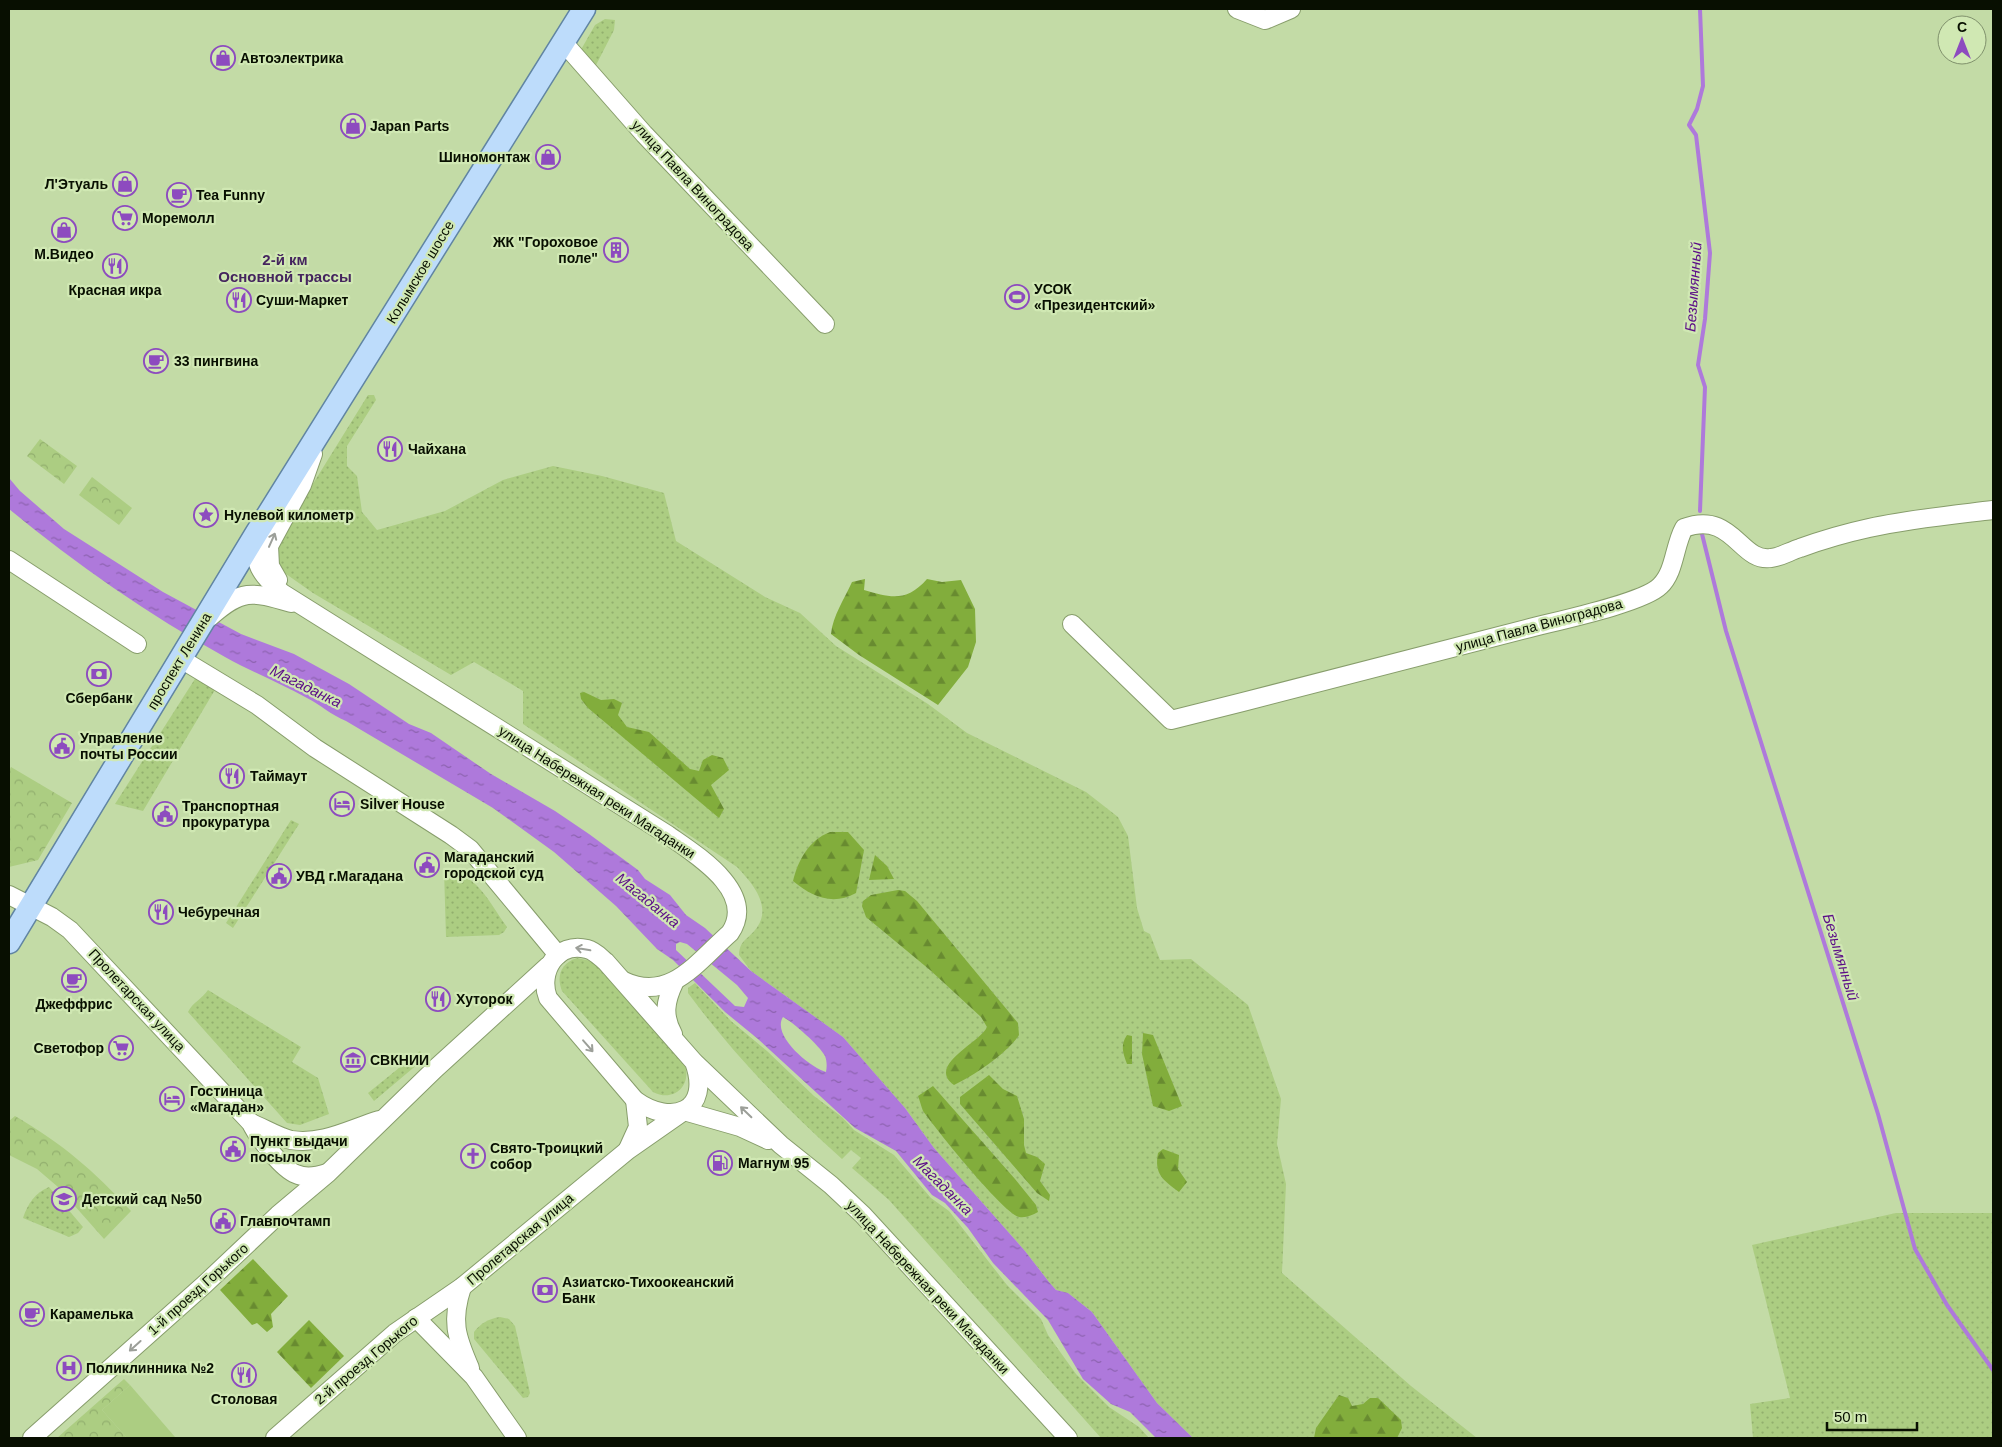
<svg xmlns="http://www.w3.org/2000/svg" width="2002" height="1447" font-family="Arial,sans-serif">
<style>
.grass{fill:url(#grass-dots)}
.forest{fill:url(#forest-firs)}
.park{fill:url(#park-crowns)}
.pitch{fill:#accd82}
.water{fill:url(#water-ripples);fill-rule:evenodd}
.lines{fill:none;stroke-linecap:round;stroke-linejoin:round}
.stream{stroke:#ae79db;stroke-width:4}
.minor-casing{stroke:#879d6b;stroke-width:20}
.major-casing{stroke:#6185a2;stroke-width:25}
.minor{stroke:#fff;stroke-width:18}
.major{stroke:#bddcfb;stroke-width:22}
.oneway{stroke:#9c9f99}
.labels{text-anchor:middle;dominant-baseline:central;stroke-width:4.5;stroke-linejoin:round;paint-order:stroke}
.poi-label{font-size:14px;font-weight:bold;fill:#080f01;stroke:#d0e8b3;text-anchor:start}
.street-label{font-size:14px;fill:#080f01;stroke:#d0e8b3}
.neighbourhood-label{font-size:15px;font-weight:bold;fill:#45255e;stroke:#d0e8b3}
.water-label{font-size:15px;font-style:italic;fill:#5b0d87;stroke:#d0e8b3}
</style>
<defs>
<pattern id="grass-dots" width="8" height="8" patternUnits="userSpaceOnUse" patternTransform="scale(1.25)"><rect width="8" height="8" fill="#accd82"/><path d="M2 2h.1M6 6h.1" fill="none" stroke="#92af6e" stroke-width="1.8" stroke-linecap="round"/></pattern>
<pattern id="forest-firs" width="22" height="20" patternUnits="userSpaceOnUse" patternTransform="scale(1.25)"><rect width="22" height="20" fill="#82ad3c"/><path d="M5 1l3.5 6h-7zM16 11l3.5 6h-7z" fill="#688b30"/></pattern>
<pattern id="park-crowns" width="20" height="18" patternUnits="userSpaceOnUse" patternTransform="scale(1.25)"><rect width="20" height="18" fill="#accd82"/><path d="M2 6a3 3 0 1 1 6 0M12 15a3 3 0 1 1 6 0" fill="none" stroke="#92af6e"/></pattern>
<pattern id="water-ripples" width="26" height="14" patternUnits="userSpaceOnUse" patternTransform="scale(1.25)"><rect width="26" height="14" fill="#ae79db"/><path d="M2 4q2-2 4 0t4 0M15 11q2-2 4 0t4 0" fill="none" stroke="#8c62af"/></pattern>
</defs>
<rect width="100%" height="100%" fill="#c3dba6"/>
<g class="grass">
<polygon points="605,19 615,20 614,30 594,69 574,62 595,25"/>
<path d="M368,395H374L376,400L347,446V466L357,476L362,512L377,530L445,511L503,480L553,466L602,476L664,493L676,541L765,597L800,613L836,646L928,704L967,733L1086,792L1118,817L1128,836L1137,908L1144,931L1150,934L1160,960L1191,959L1248,1005L1281,1099L1277,1144L1286,1184L1282,1273L1411,1386L1477,1438H1193L1157,1403L1092,1312L1068,1293L1056,1290L1049,1282L1025,1251L934,1148L905,1108L843,1037L751,971L739,955C740,940 746,941 755,930C774,907 752,883 737,867L523,724V691L474,662L451,675L313,593L279,569L272,550Z"/>
<polygon points="200,671 219,683 143,811 115,804"/>
<polygon points="291,820 299,824 233,928 226,923"/>
<path d="M444,870C476,871 490,904 507,927L504,932L499,935L446,937Z"/>
<path d="M577,958L591,961L597,965L684,1063C693,1085 674,1103 653,1092L562,991C556,976 561,963 577,958Z"/>
<path d="M695,983L731,1021L767,1051L814,1096L842,1117L854,1130L894,1155L931,1198L949,1211L1007,1285L1041,1319L1048,1335L1076,1374L1109,1407L1139,1427L1149,1438H1101L889,1200L852,1168L861,1158L851,1150L842,1159C786,1109 733,1054 688,993V988Z"/>
<path d="M208,990L301,1047L292,1062L318,1078L329,1114L300,1125L287,1123L188,1012C193,1002 202,999 208,990Z"/>
<polygon points="420,1051 425,1058 374,1101 368,1093"/>
<path d="M49,1187L83,1227L78,1233L69,1237L23,1218C28,1203 35,1193 49,1187Z"/>
<polygon points="1896,1213 1993,1213 1993,1438 1753,1438 1750,1404 1790,1398 1752,1245"/>
<path d="M500,1317L509,1319L515,1326L530,1393L528,1397L523,1398L474,1339V1332C481,1323 488,1319 500,1317Z"/>
</g>
<g class="forest">
<path d="M865,579L864,590C891,598 907,602 927,579L942,582L961,580L975,609L976,642L968,667L938,705L859,655L831,634C833,615 844,600 852,582Z"/>
<polygon points="584,692 601,700 614,699 622,703 618,715 627,727 649,732 690,769 699,771 703,760 712,755 723,758 729,770 711,785 724,809 719,818 588,708 581,699 580,693"/>
<path d="M830,832H848L864,850L856,893C833,906 812,897 793,881C798,860 809,840 830,832Z"/>
<polygon points="875,855 887,866 894,879 869,880"/>
<path d="M898,890L905,891L917,901L1018,1023L1019,1035C1009,1052 972,1077 954,1085C926,1065 980,1043 987,1027L981,1017L930,970L866,917L862,906L863,901L871,895Z"/>
<polygon points="1143,1033 1153,1035 1182,1106 1169,1111 1153,1106 1142,1054"/>
<path d="M1127,1035L1132,1036V1064H1127C1123,1053 1120,1045 1127,1035Z"/>
<polygon points="989,1075 1003,1089 1017,1096 1024,1119 1024,1145 1026,1153 1037,1157 1045,1164 1040,1181 1050,1195 1049,1201 1037,1193 960,1104 960,1097"/>
<path d="M933,1086L1015,1179L1036,1205L1038,1212C1032,1215 1027,1218 1019,1217C1003,1213 935,1128 923,1111C921,1106 920,1101 918,1096Z"/>
<path d="M1163,1149L1179,1155L1178,1169L1187,1182L1179,1192C1163,1180 1154,1174 1158,1153Z"/>
<polygon points="253,1259 288,1296 271,1314 273,1327 267,1332 257,1323 252,1325 220,1290"/>
<polygon points="309,1320 344,1356 311,1388 277,1352"/>
<polygon points="1339,1395 1348,1398 1352,1406 1363,1404 1370,1398 1378,1398 1401,1420 1402,1428 1397,1438 1314,1438 1316,1428"/>
</g>
<g class="park">
<polygon points="40,439 77,466 64,484 27,456"/>
<polygon points="92,477 132,508 119,525 79,495"/>
<polygon points="11,767 72,803 38,860 9,867 9,771"/>
<path d="M15,1116C63,1144 93,1170 131,1211L104,1239L58,1187L37,1169L9,1155V1121Z"/>
<polygon points="124,1379 130,1385 102,1410 127,1438 57,1438"/>
</g>
<polygon class="pitch" points="130,1385 175,1437 174,1438 127,1438 102,1410"/>
<path class="water" d="M9,478L20,491L64,529L163,592L241,634L294,654L349,684L409,724L431,733L491,774L555,811L589,834L638,870L645,879L670,895L686,915L705,928L751,971L843,1037L905,1108L934,1148L1025,1251L1049,1282L1056,1290L1068,1293L1092,1312L1157,1403L1193,1438H1156L1130,1412L1111,1404L1083,1379L1048,1320L993,1263L968,1228L945,1203L932,1195L896,1151L855,1128L758,1039L725,1012L673,960L657,949L616,906L554,852L493,808L346,721C331,715 321,705 307,698C280,683 252,672 225,657C149,615 76,564 9,509ZM680,942L687,944L737,985L748,998L744,1007L735,1006L676,950V944ZM783,1017C793,1022 820,1046 825,1056C827,1061 827,1067 826,1072C811,1068 771,1036 783,1017Z"/>
<g class="lines">
<g class="stream">
<polyline points="1700,9 1703,86 1697,109 1689,125 1696,135 1710,253 1705,319 1698,365 1705,387 1700,511"/>
<polyline points="1702,534 1726,631 1878,1114 1915,1249 1947,1305 1993,1370"/>
</g>
<defs>
<g id="minor">
<polyline points="1237,9 1265,20 1291,9"/>
<polyline points="563,42 644,134 825,324"/>
<path d="M256,534C253,565 260,573 282,593L668,835C695,854 758,892 730,933C698,961 670,1003 624,981"/>
<polyline points="9,560 137,644"/>
<polyline points="278,580 270,566 269,546 302,485 313,454"/>
<path d="M210,617C242,589 251,591 291,603"/>
<path d="M1072,624L1171,720C1291,690 1411,659 1530,628C1557,621 1643,603 1660,586C1675,572 1674,546 1684,528C1733,510 1740,563 1771,558C1781,557 1790,551 1800,548C1822,540 1846,533 1869,528C1910,519 1952,515 1993,510"/>
<polyline points="181,659 257,705 315,748 451,835 470,849 558,955"/>
<path d="M9,895L52,917L70,930L251,1123C257,1136 282,1169 296,1174C305,1178 318,1176 327,1173"/>
<path d="M673,1034C663,1016 665,1002 674,983"/>
<path d="M694,1062C712,1111 672,1127 635,1100L548,998C538,972 557,941 587,949C595,951 600,957 606,962L694,1062L781,1145L831,1185L863,1215L1068,1438"/>
<polyline points="684,1111 740,1127 768,1140"/>
<path d="M251,1123C264,1128 278,1137 291,1140C322,1145 350,1129 379,1120"/>
<polyline points="628,1149 638,1127 635,1100"/>
<path d="M462,1287C451,1321 456,1336 470,1368"/>
<polyline points="416,1318 474,1377 517,1438"/>
<polyline points="32,1438 205,1284 278,1215 328,1173 435,1069 548,966"/>
<polyline points="275,1438 395,1333 462,1287 628,1150 681,1113"/>
</g>
<polyline id="major" points="9,942 256,534 584,9"/>
</defs>
<use href="#minor" class="minor-casing"/>
<use href="#major" class="major-casing"/>
<use href="#minor" class="minor"/>
<use href="#major" class="major"/>
</g>
<defs><path id="oneway-shaft" d="M-6 0H5M1.5-3L5.5 0L1.5 3" fill="none" stroke-width="1.6" stroke-linecap="round" stroke-linejoin="round" transform="scale(1.25)"/></defs>
<g class="oneway">
<use href="#oneway-shaft" transform="translate(272 540) rotate(-66)"/>
<use href="#oneway-shaft" transform="translate(583 949) rotate(-170)"/>
<use href="#oneway-shaft" transform="translate(588 1046) rotate(49)"/>
<use href="#oneway-shaft" transform="translate(746 1112) rotate(-136)"/>
<use href="#oneway-shaft" transform="translate(135 1346) rotate(138)"/>
</g>
<defs>
<symbol id="shop-ring" viewBox="-11 -11 22 22"><circle r="9.5" fill="#d0e8b3" stroke="#8d4bbf" stroke-width="1.5"/><path d="M-5-2.5h2.3a2.7 3.5 0 0 1 5.4 0H5L5.5 6h-11ZM-1.5-2.5h3a1.5 2.3 0 0 0-3 0Z" fill="#8d4bbf"/></symbol>
<symbol id="cafe-ring" viewBox="-11 -11 22 22"><circle r="9.5" fill="#d0e8b3" stroke="#8d4bbf" stroke-width="1.5"/><path d="M-5.5-4.5H6V0H3Q3 3.5 0 3.5H-2.5Q-5.5 3.5-5.5 0ZM3-3.2v2h1.7v-2ZM-6 4.5H4V6H-6Z" fill="#8d4bbf"/></symbol>
<symbol id="supermarket-ring" viewBox="-11 -11 22 22"><circle r="9.5" fill="#d0e8b3" stroke="#8d4bbf" stroke-width="1.5"/><path d="M-6-5.5h2.5l.6 2H6L4.5 2H-2.5L-4.4-4H-6ZM-1.5 3.2a1.3 1.3 0 1 0 .1 0ZM3 3.2a1.3 1.3 0 1 0 .1 0Z" fill="#8d4bbf"/></symbol>
<symbol id="building-ring" viewBox="-11 -11 22 22"><circle r="9.5" fill="#d0e8b3" stroke="#8d4bbf" stroke-width="1.5"/><path d="M-4-6H4V6H1V3H-1V6H-4ZM-2.5-4.3h1.7v1.8h-1.7ZM.8-4.3h1.7v1.8H.8ZM-2.5-1h1.7V.8h-1.7ZM.8-1h1.7V.8H.8Z" fill="#8d4bbf"/></symbol>
<symbol id="restaurant-ring" viewBox="-11 -11 22 22"><circle r="9.5" fill="#d0e8b3" stroke="#8d4bbf" stroke-width="1.5"/><path d="M-5-6h1v4h1v-4h1v4h1v-4h1v5L-1.5 .5V6h-2V.5L-5-1ZM5-6V6H3V1.5H1.5Q1.5-4 5-6Z" fill="#8d4bbf"/></symbol>
<symbol id="stadium-ring" viewBox="-11 -11 22 22"><circle r="9.5" fill="#d0e8b3" stroke="#8d4bbf" stroke-width="1.5"/><path d="M0-5a6.5 5 0 1 0 0 10a6.5 5 0 1 0 0-10ZM-3.5-1.8h7v3.6h-7Z" fill="#8d4bbf"/></symbol>
<symbol id="sight-ring" viewBox="-11 -11 22 22"><circle r="9.5" fill="#d0e8b3" stroke="#8d4bbf" stroke-width="1.5"/><path d="M0-6L1.8-2.2L6-1.7L2.9 1.2L3.7 5.4L0 3.3L-3.7 5.4L-2.9 1.2L-6-1.7L-1.8-2.2Z" fill="#8d4bbf"/></symbol>
<symbol id="bank-ring" viewBox="-11 -11 22 22"><circle r="9.5" fill="#d0e8b3" stroke="#8d4bbf" stroke-width="1.5"/><path d="M-6-4H6V4H-6ZM0-2.3a2.3 2.3 0 1 0 0 4.6a2.3 2.3 0 1 0 0-4.6Z" fill="#8d4bbf"/></symbol>
<symbol id="civic-ring" viewBox="-11 -11 22 22"><circle r="9.5" fill="#d0e8b3" stroke="#8d4bbf" stroke-width="1.5"/><path d="M-.6-6.5H3V-4.5H.6V-3L4-1V1h2V6H-6V1h2V-1L-.6-3ZM-1.2 2.5V6h2.4V2.5Z" fill="#8d4bbf"/></symbol>
<symbol id="hotel-ring" viewBox="-11 -11 22 22"><circle r="9.5" fill="#d0e8b3" stroke="#8d4bbf" stroke-width="1.5"/><path d="M-6-4.5h1.5V1H6V5H4.5V3h-9V5H-6ZM-4 0a1.8 1.8 0 1 1 3.6 0ZM.5 0V-2.5h3Q6-2.5 6 0Z" fill="#8d4bbf"/></symbol>
<symbol id="museum-ring" viewBox="-11 -11 22 22"><circle r="9.5" fill="#d0e8b3" stroke="#8d4bbf" stroke-width="1.5"/><path d="M0-6L6-3V-2H-6V-3ZM-5-1h2V3h-2ZM-1-1h2V3h-2ZM3-1h2V3H3ZM-6 4H6V6H-6Z" fill="#8d4bbf"/></symbol>
<symbol id="church-ring" viewBox="-11 -11 22 22"><circle r="9.5" fill="#d0e8b3" stroke="#8d4bbf" stroke-width="1.5"/><path d="M-1.2-6h2.4v3.5h3.3v2.4h-3.3V6h-2.4V-.1h-3.3v-2.4h3.3Z" fill="#8d4bbf"/></symbol>
<symbol id="fuel-ring" viewBox="-11 -11 22 22"><circle r="9.5" fill="#d0e8b3" stroke="#8d4bbf" stroke-width="1.5"/><path d="M-5.5-6h7V0h2V4h1.3V-2.5L3-4.5l.8-.8L6-3V5H2.5V1h-1V6h-7ZM-4.2-4.7v3.2H.2V-4.7Z" fill="#8d4bbf"/></symbol>
<symbol id="school-ring" viewBox="-11 -11 22 22"><circle r="9.5" fill="#d0e8b3" stroke="#8d4bbf" stroke-width="1.5"/><path d="M0-5L7-2L0 1L-7-2ZM-4 1L0 2.5L4 1V4Q0 6-4 4Z" fill="#8d4bbf"/></symbol>
<symbol id="hospital-ring" viewBox="-11 -11 22 22"><circle r="9.5" fill="#d0e8b3" stroke="#8d4bbf" stroke-width="1.5"/><path d="M-5-5h3v3.5h4V-5h3V5h-3V1.5h-4V5h-3Z" fill="#8d4bbf"/></symbol>
</defs>
<g fill-rule="evenodd">
<use href="#shop-ring" x="209" y="44" width="28" height="28"/>
<use href="#shop-ring" x="339" y="112" width="28" height="28"/>
<use href="#shop-ring" x="534" y="143" width="28" height="28"/>
<use href="#shop-ring" x="111" y="170" width="28" height="28"/>
<use href="#cafe-ring" x="165" y="181" width="28" height="28"/>
<use href="#supermarket-ring" x="111" y="204" width="28" height="28"/>
<use href="#shop-ring" x="50" y="216" width="28" height="28"/>
<use href="#building-ring" x="602" y="236" width="28" height="28"/>
<use href="#restaurant-ring" x="101" y="252" width="28" height="28"/>
<use href="#stadium-ring" x="1003" y="283" width="28" height="28"/>
<use href="#restaurant-ring" x="225" y="286" width="28" height="28"/>
<use href="#cafe-ring" x="142" y="347" width="28" height="28"/>
<use href="#restaurant-ring" x="376" y="435" width="28" height="28"/>
<use href="#sight-ring" x="192" y="501" width="28" height="28"/>
<use href="#bank-ring" x="85" y="660" width="28" height="28"/>
<use href="#civic-ring" x="48" y="732" width="28" height="28"/>
<use href="#restaurant-ring" x="218" y="762" width="28" height="28"/>
<use href="#hotel-ring" x="328" y="790" width="28" height="28"/>
<use href="#civic-ring" x="151" y="800" width="28" height="28"/>
<use href="#civic-ring" x="413" y="851" width="28" height="28"/>
<use href="#civic-ring" x="265" y="862" width="28" height="28"/>
<use href="#restaurant-ring" x="147" y="898" width="28" height="28"/>
<use href="#cafe-ring" x="60" y="966" width="28" height="28"/>
<use href="#restaurant-ring" x="424" y="985" width="28" height="28"/>
<use href="#supermarket-ring" x="107" y="1034" width="28" height="28"/>
<use href="#museum-ring" x="339" y="1046" width="28" height="28"/>
<use href="#hotel-ring" x="158" y="1085" width="28" height="28"/>
<use href="#civic-ring" x="219" y="1135" width="28" height="28"/>
<use href="#church-ring" x="459" y="1142" width="28" height="28"/>
<use href="#fuel-ring" x="706" y="1149" width="28" height="28"/>
<use href="#school-ring" x="50" y="1185" width="28" height="28"/>
<use href="#civic-ring" x="209" y="1207" width="28" height="28"/>
<use href="#bank-ring" x="531" y="1276" width="28" height="28"/>
<use href="#cafe-ring" x="18" y="1300" width="28" height="28"/>
<use href="#hospital-ring" x="55" y="1354" width="28" height="28"/>
<use href="#restaurant-ring" x="230" y="1361" width="28" height="28"/>
</g>
<g class="labels">
<g class="poi-label">
<text x="240" y="58">Автоэлектрика</text>
<text x="370" y="126">Japan Parts</text>
<text x="530" y="157" text-anchor="end">Шиномонтаж</text>
<text x="108" y="184" text-anchor="end">Л'Этуаль</text>
<text x="196" y="195">Tea Funny</text>
<text x="142" y="218">Моремолл</text>
<text x="598" y="242" text-anchor="end">ЖК "Гороховое<tspan x="598" dy="16">поле"</tspan></text>
<text x="64" y="254" text-anchor="middle">М.Видео</text>
<text x="1034" y="289">УСОК<tspan x="1034" dy="16">«Президентский»</tspan></text>
<text x="115" y="290" text-anchor="middle">Красная икра</text>
<text x="256" y="300">Суши-Маркет</text>
<text x="174" y="361">33 пингвина</text>
<text x="408" y="449">Чайхана</text>
<text x="224" y="515">Нулевой километр</text>
<text x="99" y="698" text-anchor="middle">Сбербанк</text>
<text x="80" y="738">Управление<tspan x="80" dy="16">почты России</tspan></text>
<text x="250" y="776">Таймаут</text>
<text x="360" y="804">Silver House</text>
<text x="182" y="806">Транспортная<tspan x="182" dy="16">прокуратура</tspan></text>
<text x="444" y="857">Магаданский<tspan x="444" dy="16">городской суд</tspan></text>
<text x="296" y="876">УВД г.Магадана</text>
<text x="178" y="912">Чебуречная</text>
<text x="456" y="999">Хуторок</text>
<text x="74" y="1004" text-anchor="middle">Джеффрис</text>
<text x="104" y="1048" text-anchor="end">Светофор</text>
<text x="370" y="1060">СВКНИИ</text>
<text x="190" y="1091">Гостиница<tspan x="190" dy="16">«Магадан»</tspan></text>
<text x="250" y="1141">Пункт выдачи<tspan x="250" dy="16">посылок</tspan></text>
<text x="490" y="1148">Свято-Троицкий<tspan x="490" dy="16">собор</tspan></text>
<text x="738" y="1163">Магнум 95</text>
<text x="82" y="1199">Детский сад №50</text>
<text x="240" y="1221">Главпочтамп</text>
<text x="562" y="1282">Азиатско-Тихоокеанский<tspan x="562" dy="16">Банк</tspan></text>
<text x="50" y="1314">Карамелька</text>
<text x="86" y="1368">Поликлинника №2</text>
<text x="244" y="1399" text-anchor="middle">Столовая</text>
</g>
<g class="street-label">
<text transform="translate(693 185) rotate(47)">улица Павла Виноградова</text>
<text transform="translate(420 272) rotate(-59)">Колымское шоссе</text>
<text transform="translate(1539 625) rotate(-15)">улица Павла Виноградова</text>
<text transform="translate(179 661) rotate(-59)">проспект Ленина</text>
<text transform="translate(597 792) rotate(33)">улица Набережная реки Магаданки</text>
<text transform="translate(137 1000) rotate(47)">Пролетарская улица</text>
<text transform="translate(520 1239) rotate(-40)">Пролетарская улица</text>
<text transform="translate(928 1287) rotate(47)">улица Набережная реки Магаданки</text>
<text transform="translate(198 1289) rotate(-42)">1-й проезд Горького</text>
<text transform="translate(366 1360) rotate(-40)">2-й проезд Горького</text>
</g>
<g class="neighbourhood-label">
<text x="285" y="259">2-й км<tspan x="285" dy="17">Основной трассы</tspan></text>
</g>
<g class="water-label">
<text transform="translate(1693 287) rotate(-86)">Безымянный</text>
<text transform="translate(306 686) rotate(26)">Магаданка</text>
<text transform="translate(648 900) rotate(39)">Магаданка</text>
<text transform="translate(1841 957) rotate(73)">Безымянный</text>
<text transform="translate(943 1185) rotate(45)">Магаданка</text>
</g>
</g>
<rect width="2002" height="1447" fill="none" stroke="#080f01" stroke-width="20"/>
<g transform="translate(1962 40)"><circle r="24" fill="#d0e8b3" stroke="#80916c"/>
<path d="M0-4L9 19L0 12L-9 19Z" fill="#8d4bbf"/>
<text y="-8" font-size="14" font-weight="bold" text-anchor="middle" fill="#080f01">С</text>
</g>
<path d="M1827 1422v8h90v-8" fill="none" stroke="#080f01" stroke-width="2.5"/>
<text x="1834" y="1422" font-size="15" fill="#080f01" stroke="#d0e8b3" stroke-width="4" paint-order="stroke">50 m</text>
</svg>
